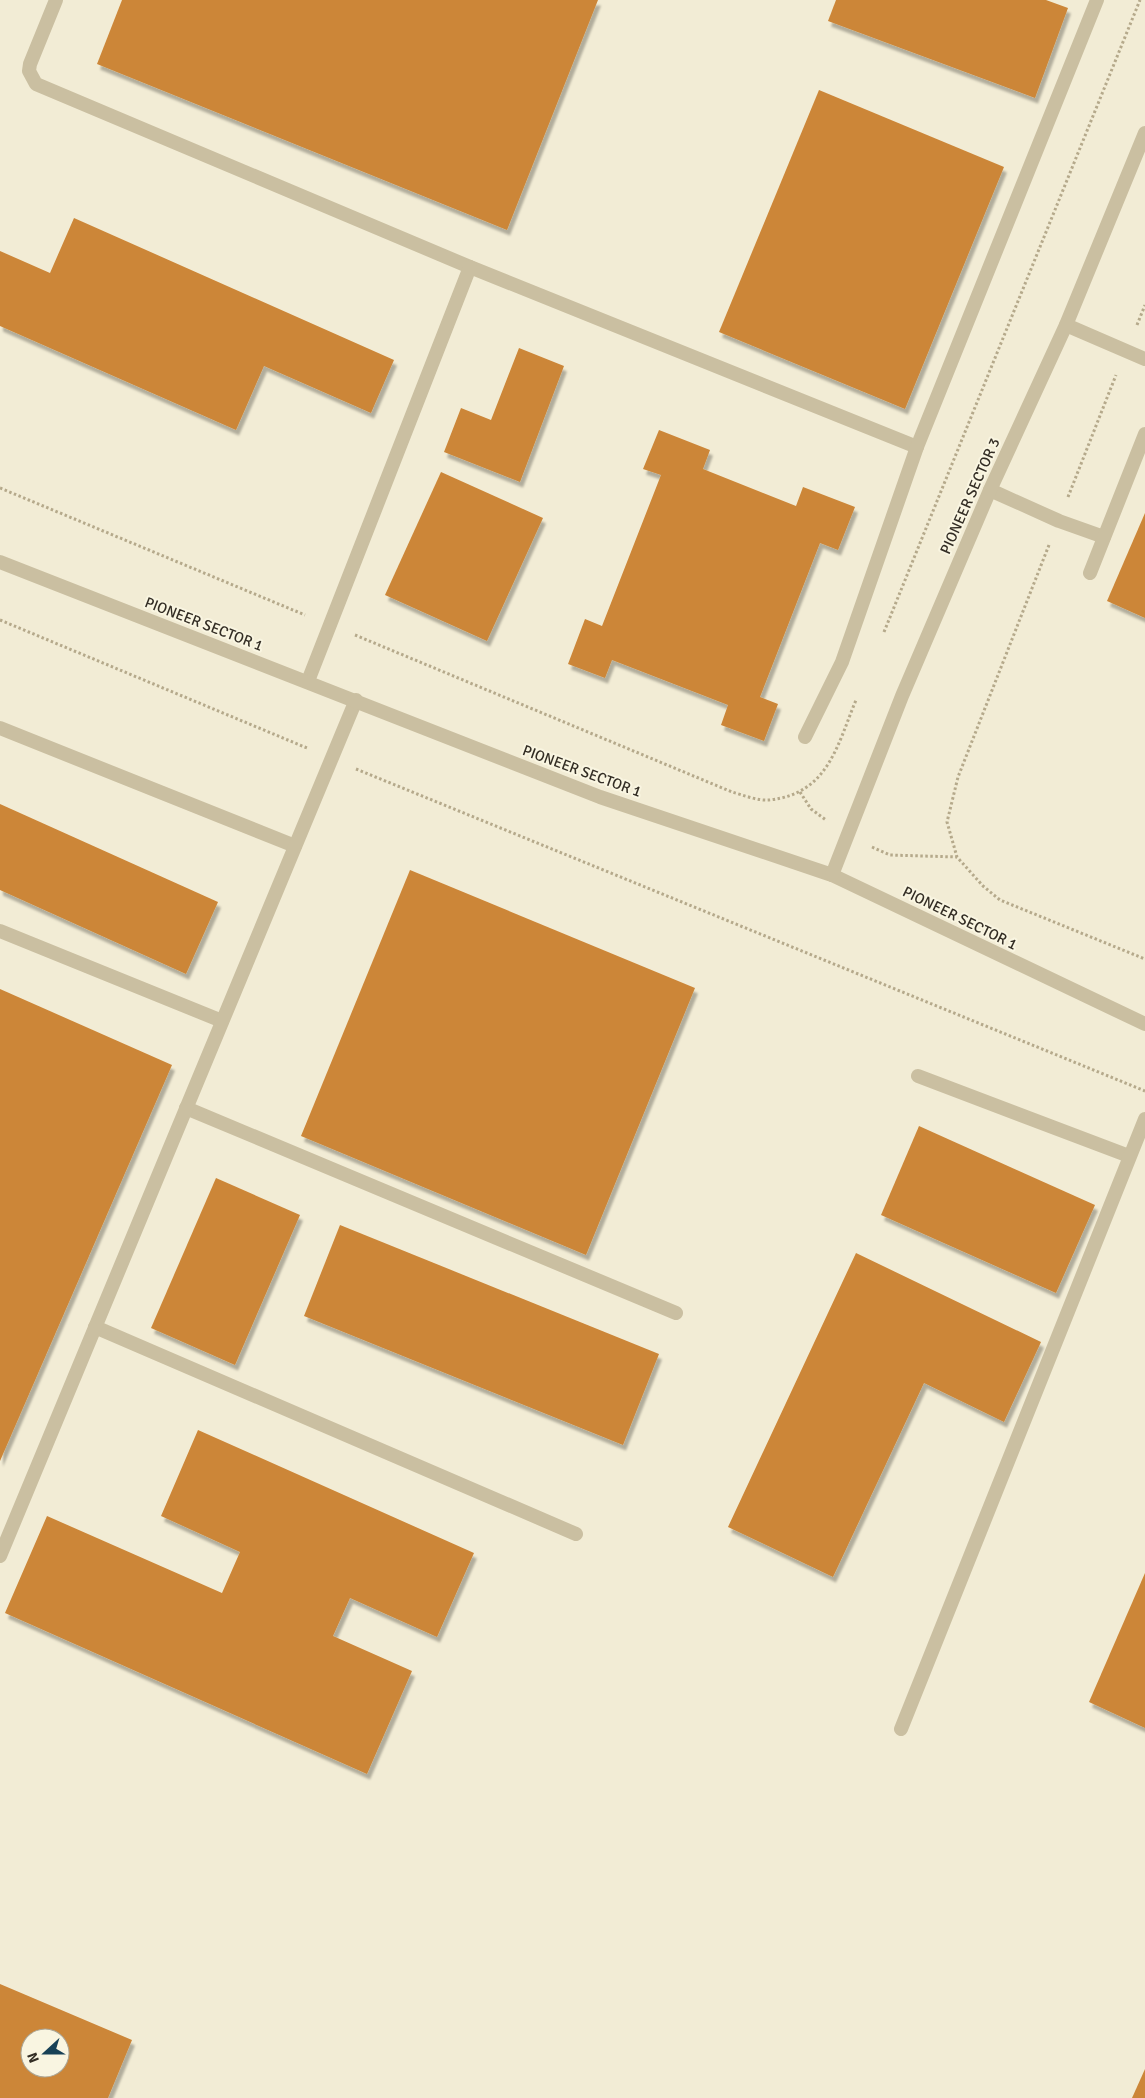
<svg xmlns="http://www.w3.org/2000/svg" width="1145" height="2098" font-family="Signika,sans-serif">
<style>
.building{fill:#cc8638;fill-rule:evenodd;filter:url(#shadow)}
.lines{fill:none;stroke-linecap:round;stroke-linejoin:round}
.path{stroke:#b5a98b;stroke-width:3;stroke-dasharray:2.5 2.5;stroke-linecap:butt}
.service{stroke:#cabfa1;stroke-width:14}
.minor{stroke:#cabfa1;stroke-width:14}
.labels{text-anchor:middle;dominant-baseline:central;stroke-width:4;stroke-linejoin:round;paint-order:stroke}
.street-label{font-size:15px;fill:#332d24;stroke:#f9f5e1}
</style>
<defs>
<filter id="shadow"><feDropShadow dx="3" dy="5.5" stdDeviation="1" flood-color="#0004"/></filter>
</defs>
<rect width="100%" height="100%" fill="#f2ecd5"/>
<g class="building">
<polygon points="122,0 598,0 507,230 97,64"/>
<polygon points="836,0 1046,0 1068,8 1035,98 828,21"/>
<polygon points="819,90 1004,167 905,409 719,332"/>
<polygon points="74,218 394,360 371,413 264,366 236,430 0,326 0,251 50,273"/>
<polygon points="519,348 564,366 520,482 444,452 461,408 491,420"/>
<polygon points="659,430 710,450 703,469 796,506 803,487 855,507 838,550 820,543 760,697 778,704 764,741 721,725 728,705 612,660 605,678 568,664 585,619 602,626 661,475 643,469"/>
<polygon points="441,472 543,518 487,641 385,595"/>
<polygon points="1145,513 1145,618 1107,601"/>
<polygon points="0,804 218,902 186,974 0,890"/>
<polygon points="410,870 695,988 586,1255 301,1136"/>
<polygon points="0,989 172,1065 0,1461"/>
<polygon points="919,1126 1095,1205 1056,1293 881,1215"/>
<polygon points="216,1178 300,1215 235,1365 151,1328"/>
<polygon points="340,1225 659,1354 623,1445 304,1316"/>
<polygon points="856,1253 1041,1342 1004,1422 924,1383 833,1577 728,1527"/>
<polygon points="198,1430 474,1553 437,1637 350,1598 333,1636 412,1671 367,1774 5,1613 47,1516 222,1593 240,1552 161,1516"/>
<polygon points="1145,1573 1145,1728 1089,1702"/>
<path d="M0,1984L132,2040L108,2098H0ZM30,2038H60V2068H30Z"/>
<polygon points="1145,2069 1145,2098 1132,2098"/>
</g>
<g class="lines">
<g class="path">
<polyline points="1137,325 1145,305"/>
<polyline points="0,488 305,615"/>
<polyline points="1068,497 1116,375"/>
<polyline points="1049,545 958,777 947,822 957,857 983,886 1000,900 1145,959"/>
<polyline points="0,620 307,748"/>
<polyline points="884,632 1140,0"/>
<path d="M355,635L732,792C743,795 758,801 769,800C828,794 837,746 856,700"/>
<polyline points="356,769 1145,1091"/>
<polyline points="800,792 811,809 826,820"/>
<polyline points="872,847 890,855 957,857"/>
</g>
<g class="service">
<polyline points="56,0 30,64 29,71 36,84 470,267 917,447"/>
<polyline points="1066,325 1145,359"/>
<polyline points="990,490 1059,521 1104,537"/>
<polyline points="1090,573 1145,434"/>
<polyline points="308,681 470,267"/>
<polyline points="0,728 295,846"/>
<polyline points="805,737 842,662 917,447 1097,0"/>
<polyline points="0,931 222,1021"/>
<polyline points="918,1076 1129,1156"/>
<polyline points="186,1108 676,1313"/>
<polyline points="95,1327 576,1534"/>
<polyline points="0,1556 356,700"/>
<polyline points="901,1729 1145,1119"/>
</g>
<g class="minor">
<polyline points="0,562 600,797 832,875 1145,1024"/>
<polyline points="832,875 902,696 990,490 1066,325 1145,133"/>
</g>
</g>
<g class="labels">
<g class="street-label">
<text transform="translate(970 496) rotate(-66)">PIONEER SECTOR 3</text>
<text transform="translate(204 624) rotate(21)">PIONEER SECTOR 1</text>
<text transform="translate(582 771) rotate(20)">PIONEER SECTOR 1</text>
<text transform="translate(960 918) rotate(26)">PIONEER SECTOR 1</text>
</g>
</g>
<g transform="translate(45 2053) rotate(249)"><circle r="24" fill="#f9f5e1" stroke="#aaa595"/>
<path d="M0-4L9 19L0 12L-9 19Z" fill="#184156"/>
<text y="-8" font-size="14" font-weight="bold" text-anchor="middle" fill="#332d24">N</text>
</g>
</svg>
